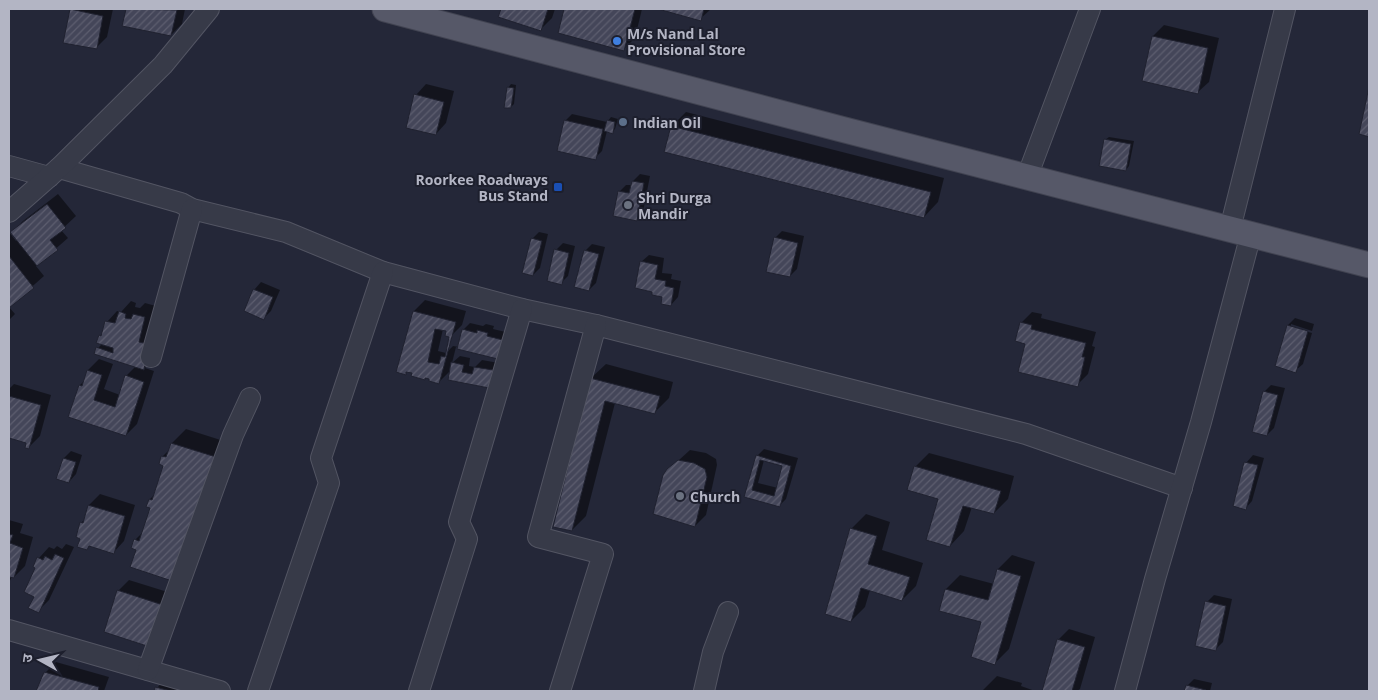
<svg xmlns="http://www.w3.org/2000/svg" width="1378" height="700" font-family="'Open Sans','Noto Sans Devanagari',sans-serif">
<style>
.shadow{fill:#0007;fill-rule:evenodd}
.building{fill:url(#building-hatch);stroke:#1f212f;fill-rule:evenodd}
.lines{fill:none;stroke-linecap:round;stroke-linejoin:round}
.minor-casing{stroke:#535563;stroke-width:22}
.major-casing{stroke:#414351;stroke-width:27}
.minor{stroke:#373a48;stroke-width:20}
.major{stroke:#565868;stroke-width:25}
.shop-dot{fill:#3f7fe0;stroke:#1d1f2d;stroke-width:2}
.service-dot{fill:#5c6f8a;stroke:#1d1f2d;stroke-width:2}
.transit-dot{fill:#1a4fb4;stroke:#1d1f2d;stroke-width:2}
.worship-dot{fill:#6b7280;stroke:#1d1f2d;stroke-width:2}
.labels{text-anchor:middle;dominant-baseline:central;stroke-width:4;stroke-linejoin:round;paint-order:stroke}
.poi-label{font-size:14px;font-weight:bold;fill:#b3b5c4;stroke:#1d1f2d;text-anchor:start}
</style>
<defs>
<pattern id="building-hatch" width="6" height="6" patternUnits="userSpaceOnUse" patternTransform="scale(1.25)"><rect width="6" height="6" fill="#444659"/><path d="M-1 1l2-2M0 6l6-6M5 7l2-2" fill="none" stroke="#5d5e6f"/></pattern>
</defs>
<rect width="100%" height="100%" fill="#242738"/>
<g class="shadow">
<polygon points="72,9 113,9 107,37 96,48"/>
<polygon points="127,9 185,9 182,24 171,35 124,25"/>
<polygon points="502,9 555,9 552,18 541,29 500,16"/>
<polygon points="565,9 642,9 635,38 624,49 559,32"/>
<polygon points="660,9 711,9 700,19"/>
<polygon points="1164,25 1219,38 1209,82 1198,92 1153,36"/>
<polygon points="426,84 454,91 446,123 436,134 416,95"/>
<polygon points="511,84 516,85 514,104 511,107 508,88"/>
<polygon points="686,112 944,178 938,202 924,217 672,126"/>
<polygon points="572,114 607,122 611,117 618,119 615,129 612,132 607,131 602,151 595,158 565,121"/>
<polygon points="1109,137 1134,141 1129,166 1126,170 1105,140"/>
<polygon points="640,174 650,176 643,212 636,219 619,192 626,185 632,185 633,181"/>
<polygon points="58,194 76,216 61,230 68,238 36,266 44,276 9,307 15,314 9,320 9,232 16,241 18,239 12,232 23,221"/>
<polygon points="782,231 804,236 797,269 790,276 775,238"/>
<polygon points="539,232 548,234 540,268 533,275 532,239"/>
<polygon points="563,243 575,246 568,276 561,283 556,250"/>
<polygon points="592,244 605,247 596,283 589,290 585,251"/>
<polygon points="649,255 664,258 662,273 672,274 671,279 681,281 678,297 671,305 663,296 641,262"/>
<polygon points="261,282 280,290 271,311 264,318 254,290"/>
<polygon points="425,300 466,311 462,325 451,336 448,330 443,329 438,351 446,353 453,346 459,347 463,330 470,323 483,326 486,324 494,326 493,329 514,334 502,359 456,347 452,363 460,356 470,358 469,366 475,367 482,360 499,363 496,380 451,370 439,382 413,373 407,371 405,373 398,371 414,311"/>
<polygon points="131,301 136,303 135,307 140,308 145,303 156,306 155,358 145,368 154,371 137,424 126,435 80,385 85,380 88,370 99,359 113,364 104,389 120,395 126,376 136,366 98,348 102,344 100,336 104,332 107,322 117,311 121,312"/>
<polygon points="1032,312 1042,314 1041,318 1096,332 1092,346 1095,347 1088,374 1077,385 1026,343 1021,323"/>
<polygon points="1295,318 1314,324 1312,331 1291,324 1291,327 1312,333 1303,364 1295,371 1288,325"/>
<polygon points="606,364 673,382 669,398 655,412 615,403 586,516 572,530 591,378"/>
<polygon points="14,384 51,395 40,436 29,447 28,442 9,437 9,389"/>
<polygon points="1271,385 1285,388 1274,428 1267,435 1264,392"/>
<polygon points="186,429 230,443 137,549 135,540 143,532 151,507 148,506 150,499 156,493 165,465 162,457 170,449 172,443"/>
<path d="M764,449L798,458L786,499L779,506L745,496L757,456ZM764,460L784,466L778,488L758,483Z"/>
<polygon points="690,450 706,453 716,459 717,465 706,515 695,526 668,470"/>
<polygon points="71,451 82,455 76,474 69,482 64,458"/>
<polygon points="929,453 1014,476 1008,499 994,513 972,507 964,531 950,546 940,498 915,467"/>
<polygon points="1253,455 1264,458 1252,501 1245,509 1246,463"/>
<polygon points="100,494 135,505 124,541 114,552 91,545 87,549 82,538 81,523 85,519 89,505"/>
<polygon points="866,514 890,522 882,550 923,563 916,586 902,600 870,590 865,607 851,621 851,529"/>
<polygon points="9,520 23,524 20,533 33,537 25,566 14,577 12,576 9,583"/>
<polygon points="66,544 74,547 49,600 38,611 35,596 39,558 49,547 54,549 57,546 62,549"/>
<polygon points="1012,555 1035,562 1009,649 995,663 983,621 946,589 960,575 994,584 998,569"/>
<polygon points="129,580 174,594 167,617 118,591"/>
<polygon points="1214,595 1232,599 1223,642 1215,650 1207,602"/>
<polygon points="1069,629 1095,637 1080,689 1077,691 1044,691 1058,640"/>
<polygon points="56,662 109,677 104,691 37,691 45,673"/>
<polygon points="997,676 1022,683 1021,686 1035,691 982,691"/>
<polygon points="167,677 192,691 155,691 157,688"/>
<polygon points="1194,679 1212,683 1210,691 1186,691 1187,686"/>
</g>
<g class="building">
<polygon points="70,9 103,16 97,49 63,43"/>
<polygon points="126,9 177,10 171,36 122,26"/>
<polygon points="501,9 548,9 541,31 498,17"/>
<polygon points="564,9 635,9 624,51 558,33"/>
<polygon points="658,9 704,9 701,21"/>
<polygon points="1152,36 1208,48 1198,94 1142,81"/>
<polygon points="507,87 514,88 511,108 504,108"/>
<polygon points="1369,87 1369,137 1359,134"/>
<polygon points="414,94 444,102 436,135 406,128"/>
<polygon points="564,120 603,129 596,160 557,151"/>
<polygon points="607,120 615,122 613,134 604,131"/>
<polygon points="671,126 931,192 924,218 664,152"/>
<polygon points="1104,139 1131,144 1126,171 1099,166"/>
<polygon points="632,181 644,183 637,221 613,216 618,191 629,193"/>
<polygon points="47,204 66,228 50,240 58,250 37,266 10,232"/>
<polygon points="774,237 798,243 790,277 766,272"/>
<polygon points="531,238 542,241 533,276 522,273"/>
<polygon points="554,249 569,253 562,285 547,281"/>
<polygon points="584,250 599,254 589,291 574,287"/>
<polygon points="9,256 34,288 9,308"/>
<polygon points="640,261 658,265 655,279 666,281 665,286 674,288 671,306 661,304 662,297 652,295 652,292 635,288"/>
<polygon points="253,289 273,297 264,320 244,311"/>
<polygon points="119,311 126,314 125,318 131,319 133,314 145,317 139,342 148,344 144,370 94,354 96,347 113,353 113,348 96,343 99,335 101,336 105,321 115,323"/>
<path d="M413,311L456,322L439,384L429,381V379L425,378V380L411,376L412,373L406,372V375L396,372ZM435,329L446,331L445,336L449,337L445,357L441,356L439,364L428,362Z"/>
<polygon points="1020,322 1032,325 1031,329 1086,343 1082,357 1085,357 1078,387 1018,372 1025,344 1015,341"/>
<polygon points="1287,325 1308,331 1296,373 1275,366"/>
<polygon points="462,329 477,333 477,330 488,333 487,336 507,341 502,360 457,349"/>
<polygon points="451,362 464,365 462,372 472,374 474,367 493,370 489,388 448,380"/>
<polygon points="87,370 102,375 94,400 115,407 125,375 144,382 126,436 68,417 79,385 82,386"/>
<polygon points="590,378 660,396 655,414 605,401 572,531 553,527"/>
<polygon points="1263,391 1278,395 1267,436 1252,432"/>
<polygon points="9,396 41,405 29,449 25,448 26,443 9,438"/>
<polygon points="171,443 216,457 175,582 130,567 136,550 131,548 134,539 139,541 150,508 146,507 149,499 152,500 163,466 159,464 161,456 166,457"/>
<path d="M756,455L791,466L780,507L744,497ZM760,460L782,466L774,496L752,490Z"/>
<polygon points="63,458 76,462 69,483 56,479"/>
<polygon points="678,460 694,463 705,469 707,477 695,527 653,514 663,475 667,469"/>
<polygon points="1244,462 1258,465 1246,510 1233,506"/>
<polygon points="914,466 1001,491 994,514 963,506 950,547 926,540 938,499 907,490"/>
<polygon points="88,505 125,516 114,554 89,546 87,550 77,547 80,539 76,537 80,522 83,523"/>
<polygon points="850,528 877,536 868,564 910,577 902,601 861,588 851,622 825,614"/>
<polygon points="9,534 13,535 10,543 23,548 14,578 9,577"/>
<polygon points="55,554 64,558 39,613 28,608 34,597 24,592 35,568 33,567 37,557 43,560 45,556 52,560"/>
<polygon points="997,569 1021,576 995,665 971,657 981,622 939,611 945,589 988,600"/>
<polygon points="117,590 163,605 153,648 104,632"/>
<polygon points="1205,601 1226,606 1216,651 1195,646"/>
<polygon points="1057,639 1085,647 1072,691 1042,691"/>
<polygon points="44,672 99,687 98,691 36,691"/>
<polygon points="1186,685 1206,690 1206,691 1184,691"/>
<polygon points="155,687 171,691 154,691"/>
</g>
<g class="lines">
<defs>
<g id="minor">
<polyline points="9,166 49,177"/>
<polyline points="59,168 181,203 192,209 286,232 383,272 522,309 596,325 1026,434 1182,488"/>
<polyline points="1027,177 1090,9"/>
<polyline points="9,212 59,168 163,65 209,9"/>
<polyline points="1230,229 1285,9"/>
<polyline points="151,357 192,209"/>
<polyline points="9,630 220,691"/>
<polyline points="148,670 233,435 250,398"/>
<polyline points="258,691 329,483 321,458 383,272"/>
<polyline points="419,691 467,539 459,522 522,309"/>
<polyline points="560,691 603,554 538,537 596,325"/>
<polyline points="704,691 713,652 728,612"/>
<polyline points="1125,691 1155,579 1201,422 1251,234"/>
</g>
<polyline id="major" points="385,9 841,129 1369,265"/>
</defs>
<use href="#minor" class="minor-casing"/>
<use href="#major" class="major-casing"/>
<use href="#minor" class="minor"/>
<use href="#major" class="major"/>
</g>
<circle class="shop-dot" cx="617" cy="41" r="5"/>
<circle class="service-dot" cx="623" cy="122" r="5"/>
<rect class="transit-dot" x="553" y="182" width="10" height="10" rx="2.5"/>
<g class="worship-dot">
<circle cx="628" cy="205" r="5"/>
<circle cx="680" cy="496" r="5"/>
</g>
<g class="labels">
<g class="poi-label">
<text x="627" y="33">M/s Nand Lal<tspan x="627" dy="16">Provisional Store</tspan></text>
<text x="633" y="122">Indian Oil</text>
<text x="548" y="179" text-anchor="end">Roorkee Roadways<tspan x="548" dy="16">Bus Stand</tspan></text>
<text x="638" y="197">Shri Durga<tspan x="638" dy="16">Mandir</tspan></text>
<text x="690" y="496">Church</text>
</g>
</g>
<rect width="1378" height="700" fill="none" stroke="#b3b5c4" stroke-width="20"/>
<g transform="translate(40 660) rotate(278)" stroke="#1d1f2d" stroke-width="4" paint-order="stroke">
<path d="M0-4L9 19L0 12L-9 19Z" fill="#b3b5c4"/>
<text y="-8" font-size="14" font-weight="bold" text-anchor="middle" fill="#b3b5c4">उ</text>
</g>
</svg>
